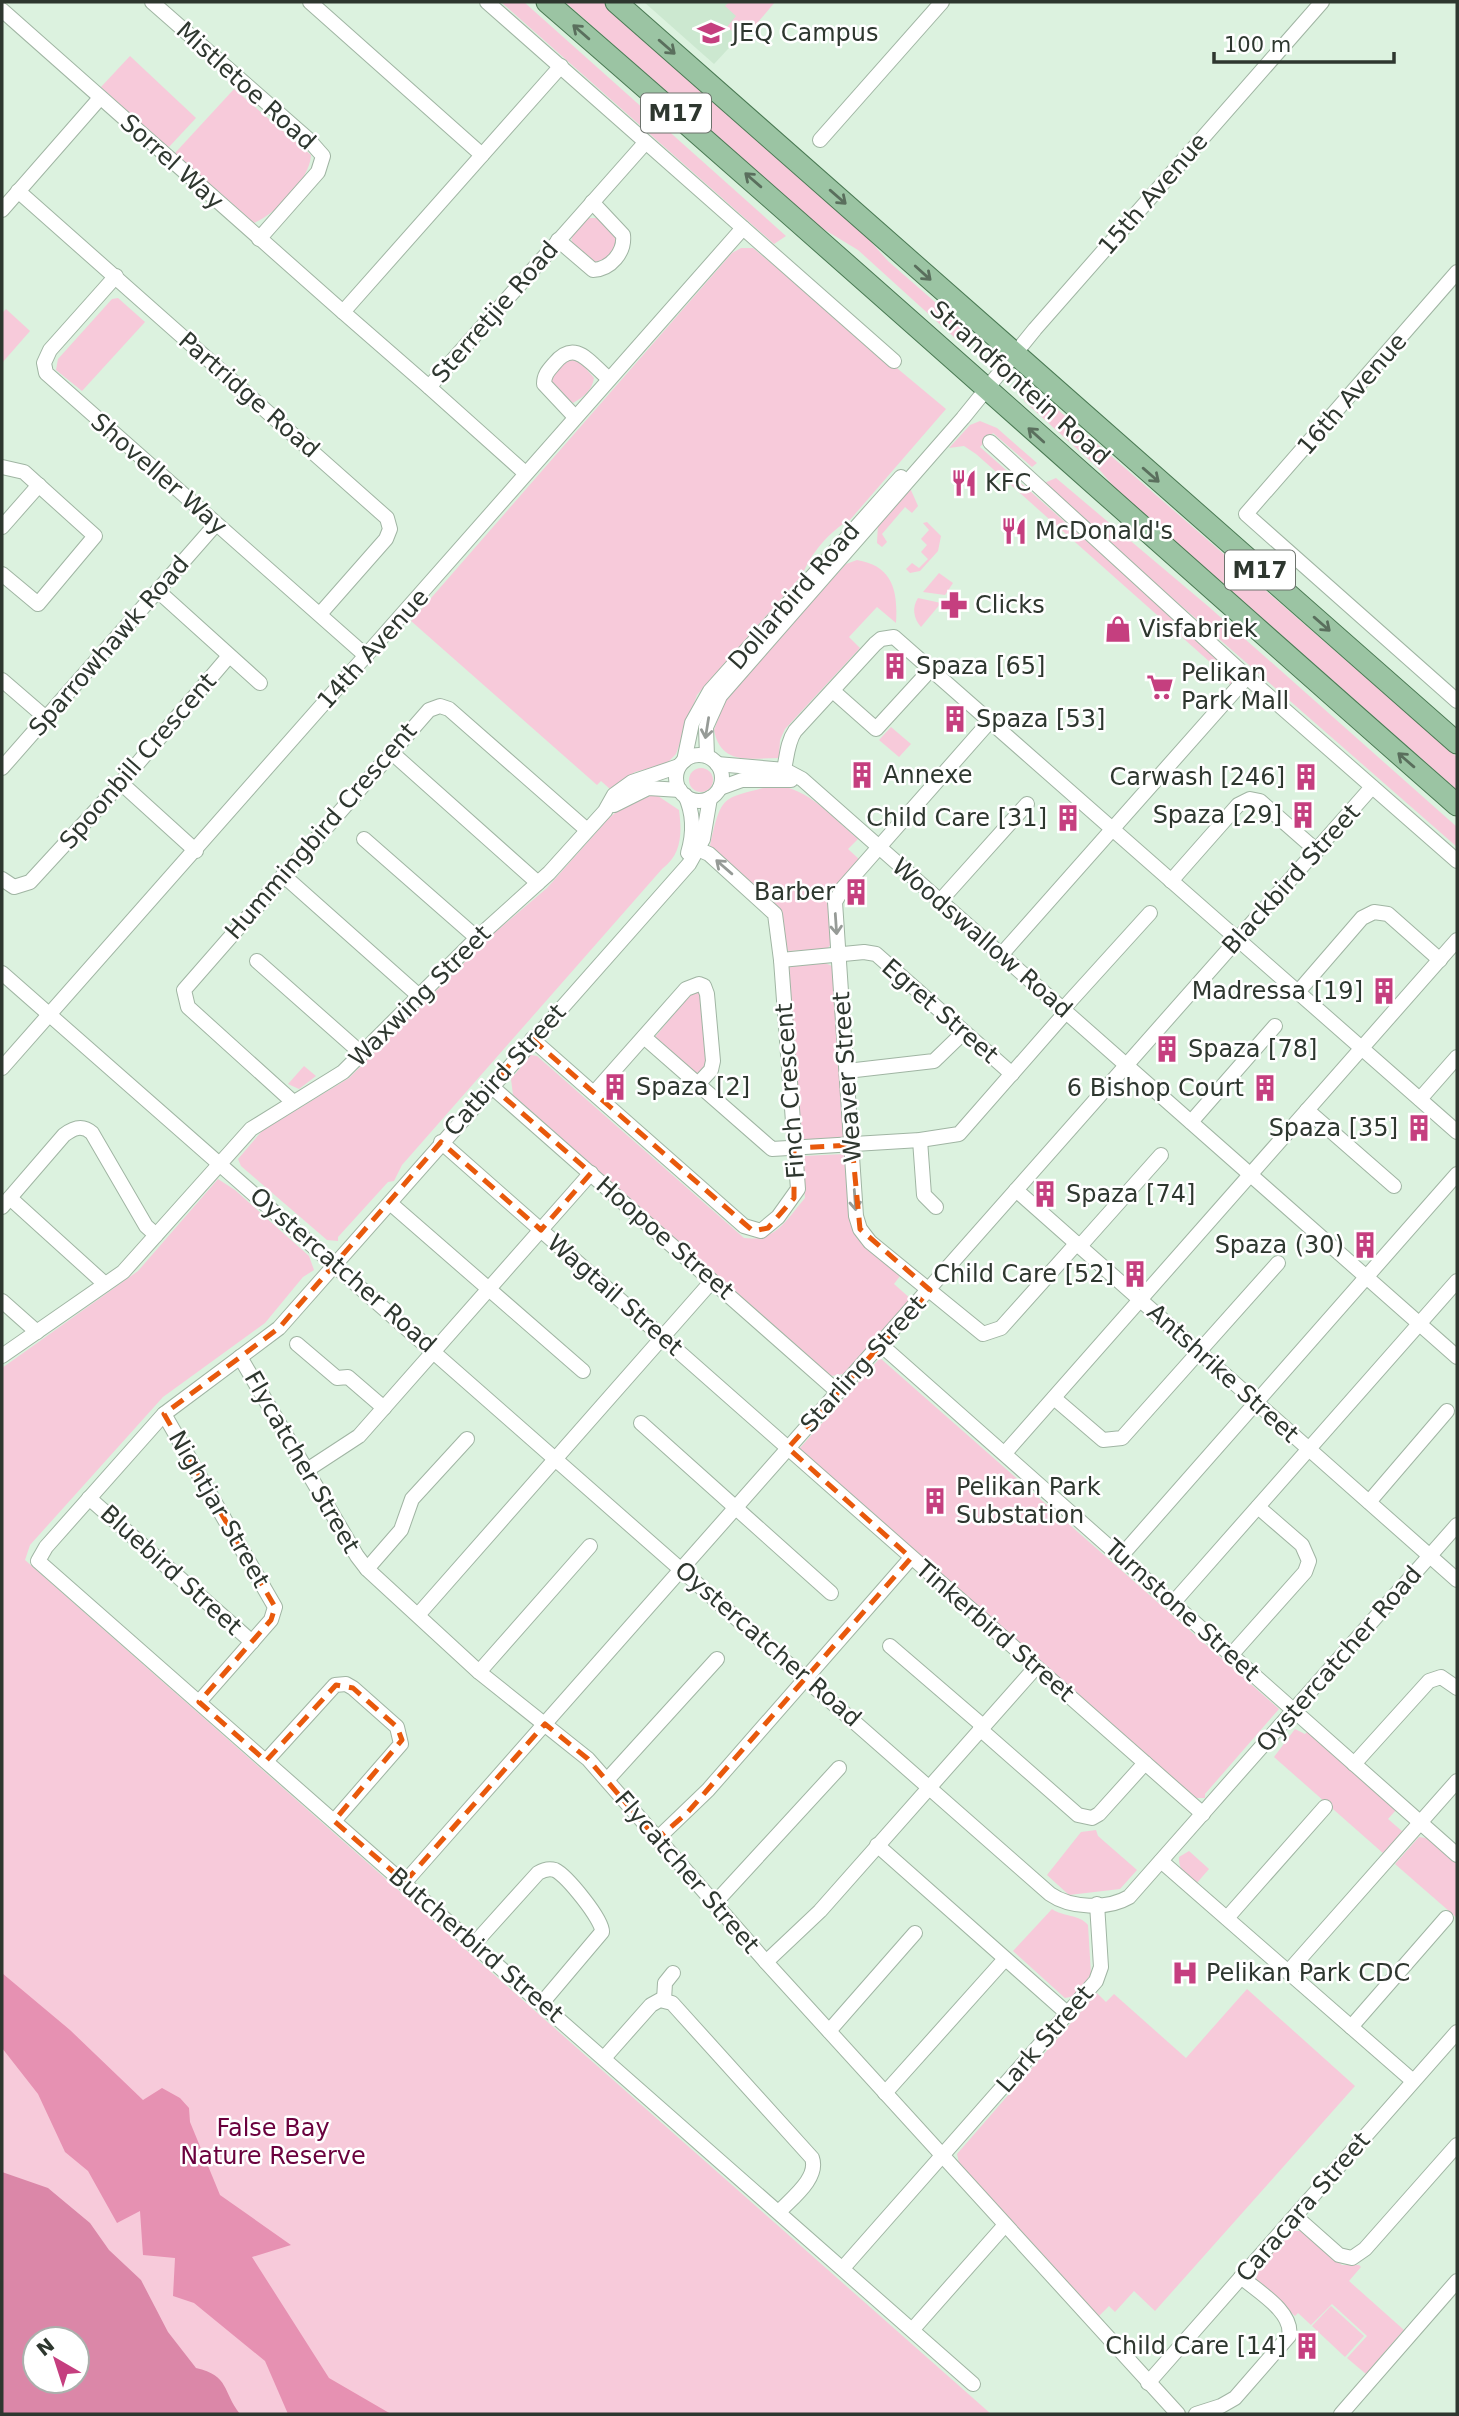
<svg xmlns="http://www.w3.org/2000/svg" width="1459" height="2416" font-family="'DejaVu Sans',sans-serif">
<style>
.built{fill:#cce8d0}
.green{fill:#f7cada;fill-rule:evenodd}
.forest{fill:#e691b2}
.water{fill:#db87a8;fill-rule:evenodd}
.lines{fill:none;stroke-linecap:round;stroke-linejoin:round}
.minor-casing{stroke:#a0b5a3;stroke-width:16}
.primary-casing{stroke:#4a7953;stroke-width:23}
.minor{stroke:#fff;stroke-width:14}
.primary{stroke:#9bc4a3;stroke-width:21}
.oneway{stroke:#5a6f5d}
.oneway2{stroke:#969b97}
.marked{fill:none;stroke:#e8590c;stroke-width:5;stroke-dasharray:14 9;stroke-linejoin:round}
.labels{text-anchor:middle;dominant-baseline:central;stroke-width:5;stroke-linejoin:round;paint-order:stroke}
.shield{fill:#fff;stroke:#6d736d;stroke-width:2}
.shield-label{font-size:23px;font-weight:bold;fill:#2e372f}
.poi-label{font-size:24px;fill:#2e372f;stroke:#fff;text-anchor:start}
.street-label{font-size:24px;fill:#2e372f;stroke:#fff}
.park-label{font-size:24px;fill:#6a013d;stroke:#fff}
</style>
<rect width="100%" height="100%" fill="#dcf2df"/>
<polygon class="built" points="644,2 772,2 714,64"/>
<g class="green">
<polygon points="501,2 524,2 786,236 774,244"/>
<polygon points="565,2 603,2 857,226 888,261 975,337 966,348 858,250 820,227"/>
<polygon points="729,2 775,2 743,40 727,27 736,16 725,6"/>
<polygon points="130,56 196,118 168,148 101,87"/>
<path d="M234,89L311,155C310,179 277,213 254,223L175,153Z"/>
<polygon points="587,218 598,218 617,234 619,243 608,258 592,263 571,246 572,236"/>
<path d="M741,248H753L946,409L849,521C831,529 809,556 803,574L697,695L676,754L666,764L635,772L610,789L601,781L597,785L411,621L732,253Z"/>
<polygon points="118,298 145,322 82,391 56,370 58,359 112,299"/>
<polygon points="6,309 30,331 2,363 2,313"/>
<path d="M567,357L578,359L594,378C592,391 583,397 573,403L555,389L551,380Z"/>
<polygon points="1033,388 1457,757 1457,790 1115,488 1097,467 1024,401"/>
<polygon points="980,421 997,428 1037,463 1032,467 993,433 980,447 1235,672 1236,679 1230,689 1229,679 976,454 964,446 949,448 970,425"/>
<polygon points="1056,478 1209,607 1457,827 1457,847 1042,484"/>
<polygon points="910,488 918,506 912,513 905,507 882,534 887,542 882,547 877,543 878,524"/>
<polygon points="927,522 941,536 938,551 920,571 910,573 906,569 912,563 919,568 928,559 921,552 927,545 921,539 929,530 923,523"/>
<path d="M857,560C893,566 898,591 896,623L877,607L849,637L860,648L785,729L780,740L779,758C750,758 721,766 714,730L726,698L846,564Z"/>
<polygon points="939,573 953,583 945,595 923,592"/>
<path d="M918,598L941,603L921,627C913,618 912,607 918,598Z"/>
<polygon points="891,727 911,744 899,757 879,740"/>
<circle cx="701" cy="780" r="12"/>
<path d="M774,785C809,788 833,818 858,839L848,849L860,860L831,894V944L827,949L788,951L785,945L782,911L710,846C722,790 724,800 774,785Z"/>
<path d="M655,794L679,810C682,833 682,854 662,869L402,1165L394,1181L388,1182L338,1237V1241L327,1240L241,1166L238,1159L262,1131L349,1078L493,934L547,888L609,818L621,808Z"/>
<polygon points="825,963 832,966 844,1139 800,1141 786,965"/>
<polygon points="694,990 701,993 707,1063 703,1071 693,1074 655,1037"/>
<path d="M531,1055L537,1056L744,1238C776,1242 786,1220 805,1198L802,1156L845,1154L853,1232L900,1276L894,1284L911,1299L843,1374L831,1376L513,1095L511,1079Z"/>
<polygon points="304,1066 316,1076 299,1089 288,1084"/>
<path d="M218,1179L235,1190L309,1256L314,1270L303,1277L265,1323L163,1397L30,1545L25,1560L991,2414H2V1368L138,1271ZM35,2339H77V2381H35Z"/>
<polygon points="880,1358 1279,1709 1205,1794 1205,1798 1194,1798 799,1449"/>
<polygon points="1295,1729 1305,1734 1308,1731 1396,1810 1388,1819 1403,1832 1384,1854 1274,1757"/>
<polygon points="1096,1830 1098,1836 1137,1870 1120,1889 1069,1895 1047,1875 1081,1832"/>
<polygon points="1419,1837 1426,1838 1457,1864 1457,1918 1395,1864"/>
<path d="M1189,1851L1209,1869L1196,1884C1187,1875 1178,1870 1179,1857Z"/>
<path d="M1052,1909C1063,1917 1079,1914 1088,1925L1091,1974L1075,1996L1065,1998L1013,1951Z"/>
<polygon points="1247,1989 1355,2086 1155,2311 1134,2291 1115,2312 1109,2306 1098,2317 959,2163 957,2154 1097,1993 1106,2002 1114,1994 1186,2058"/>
<polygon points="1292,2231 1301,2231 1342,2265 1359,2265 1361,2267 1349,2281 1404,2330 1366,2374 1347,2358 1367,2336 1332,2304 1311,2325 1298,2313 1295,2316 1256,2282 1257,2270"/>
<polygon points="1331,2306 1364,2336 1345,2357 1312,2326"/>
</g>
<polygon class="forest" points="2,1973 70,2030 143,2100 162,2088 180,2098 189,2108 190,2122 220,2195 291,2245 252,2257 329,2378 391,2414 288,2414 265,2361 194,2303 173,2296 175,2258 143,2255 140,2211 117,2223 88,2171 65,2152 38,2094 2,2048"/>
<path class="water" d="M2,2172L48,2188L90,2223L109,2250L141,2280L168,2332L196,2368C230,2376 222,2391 240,2414H2ZM35,2339H77V2381H35Z"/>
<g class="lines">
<defs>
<g id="minor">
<polyline points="152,2 308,139 323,156 318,172 259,239"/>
<polyline points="310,2 482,155"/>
<polyline points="487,2 894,361"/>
<polyline points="2,10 343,312 561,66"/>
<polyline points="820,140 942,2"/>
<polyline points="18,191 387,518 390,529 386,539 320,614"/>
<polyline points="2,210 100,98"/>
<path d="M558,240L593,270C611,269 625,252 623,235L592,202"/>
<polyline points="1457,272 1246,514 1457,701"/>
<polyline points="116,276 50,350 44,363 46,373 365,655"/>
<polyline points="343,312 429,387"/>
<path d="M575,417L544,384C544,375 548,371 554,364C575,338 589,362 609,379"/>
<polyline points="990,442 1247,677 1457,861"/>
<polyline points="2,467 24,472 95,536 38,604 2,574"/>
<polyline points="524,472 429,387 645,143"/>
<polyline points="2,527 39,485"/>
<polyline points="158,591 260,683"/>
<polyline points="2,680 46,718"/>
<polyline points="833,691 876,729 931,669"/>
<polyline points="990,721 843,888 835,902 856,1216 860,1229 870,1242 983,1334 1001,1328 1077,1243"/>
<polyline points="391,752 538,883"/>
<circle cx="699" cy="778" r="23"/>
<polyline points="707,756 706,727 720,696 963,418 1035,329 1322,2"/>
<polyline points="684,761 692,723 710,691 901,477"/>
<polyline points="717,764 785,770 802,779 1457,1357"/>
<polyline points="2,768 216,524"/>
<path d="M782,777C787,762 786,744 795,731L875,644L881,639L894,637L1457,1132"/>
<polyline points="121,783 196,851"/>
<polyline points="720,788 742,780 791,780"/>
<path d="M685,795C694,814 694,833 688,853"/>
<polyline points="710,798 703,839 689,864 279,1328 164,1414 46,1547 38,1561 973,2384"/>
<polyline points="614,805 648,788 680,790"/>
<polyline points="364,839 477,938"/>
<polyline points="283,875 418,995"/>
<polyline points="2,879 14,887 30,882 121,783 229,656"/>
<polyline points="1171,881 1238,805 1250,799 1260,801 1317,851"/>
<polyline points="940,901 1027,804"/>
<polyline points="1001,955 1247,677"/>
<polyline points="781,960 864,952 876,954 1012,1074"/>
<polyline points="257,961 361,1053"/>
<path d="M2,973L1050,1894C1070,1908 1107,1910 1129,1897L1457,1525"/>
<polyline points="1298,992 1362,918 1374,912 1388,914 1440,960"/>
<polyline points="1063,1009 1150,913"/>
<polyline points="644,1037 772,1149 920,1140 959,1134 1066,1012"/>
<polyline points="532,1039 744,1226 761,1231 778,1217 798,1189 781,960 775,914 709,854 693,847"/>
<path d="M2,1068C250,789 495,507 743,228"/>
<polyline points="847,1071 934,1061 964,1032"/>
<polyline points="491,1086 838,1392"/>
<polyline points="594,1093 686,989 699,984 704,986 707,994 713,1061 711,1070 698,1084"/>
<polyline points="1420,1099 1457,1057"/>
<polyline points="292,1101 188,1007 184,990 429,710 440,706 449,709 587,830"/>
<polyline points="1307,1110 1394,1186"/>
<polyline points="1191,1122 1275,1026"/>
<polyline points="920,1140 924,1195 936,1207"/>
<polyline points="441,1142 1203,1814"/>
<polyline points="1016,1190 1457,1580"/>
<polyline points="10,1198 105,1284"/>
<polyline points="390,1203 583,1371"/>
<path d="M2,1207L64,1135C73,1128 82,1124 92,1133L146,1226L156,1235"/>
<polyline points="1080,1246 1161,1155"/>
<polyline points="2,1301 37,1332"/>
<polyline points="297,1344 337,1378 348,1377 384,1408"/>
<polyline points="880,1344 1457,1855"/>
<polyline points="2,1356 123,1272 251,1129 343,1072 477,938 549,873 605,811 614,795 632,782 679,766"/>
<polyline points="240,1357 357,1556 367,1569 479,1672 588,1759 766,1962 1178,2414"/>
<polyline points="1054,1398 1103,1440 1122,1438 1278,1263"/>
<polyline points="164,1414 275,1607 271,1620 199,1702"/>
<polyline points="641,1423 831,1593"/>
<polyline points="1005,1453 1457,940"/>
<polyline points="307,1470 359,1436 591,1173"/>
<polyline points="89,1498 252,1642"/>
<polyline points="1369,1502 1447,1411"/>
<polyline points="1121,1556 1457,1174"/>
<polyline points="367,1569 401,1530 412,1499 467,1439"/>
<polyline points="1173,1603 1457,1281"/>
<polyline points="418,1615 712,1281"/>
<polyline points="890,1646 983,1726"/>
<polyline points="1232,1654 1305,1572 1309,1561 1302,1545 1258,1507"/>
<polyline points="479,1672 590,1546"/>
<polyline points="980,1729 1078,1815 1092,1818 1099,1814 1145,1763"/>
<polyline points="266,1761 335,1685 346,1684 353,1688 397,1727 401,1744 334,1821"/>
<polyline points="1354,1764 1429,1681 1441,1677 1457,1688"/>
<polyline points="607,1780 717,1659"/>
<polyline points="657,1839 708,1790 911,1558"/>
<polyline points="877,1845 1068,2014"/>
<polyline points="1161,1861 1413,2081"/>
<polyline points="405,1882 1372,787"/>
<polyline points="714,1904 839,1768"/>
<polyline points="1227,1918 1325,1807"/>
<path d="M474,1944L538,1873C543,1870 549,1868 555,1870C567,1876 603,1920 602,1932L542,2003"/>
<polyline points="766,1962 820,1911 1036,1667"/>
<polyline points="1288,1972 1457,1781"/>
<polyline points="664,2000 665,1983 673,1973"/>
<polyline points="1351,2027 1446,1918"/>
<polyline points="829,2031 915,1933"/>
<path d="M604,2058L651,2005L660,2000L672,2003L812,2158C819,2178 792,2198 779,2212"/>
<polyline points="885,2093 1005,1959"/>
<polyline points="1295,2216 1339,2255 1352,2258 1365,2249 1457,2145"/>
<polyline points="843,2268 1096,1981 1101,1967 1097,1904"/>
<polyline points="913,2329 1005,2225"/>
<polyline points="1148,2383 1457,2032"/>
<path d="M1196,2414L1221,2406L1235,2398L1289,2336C1294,2312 1257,2291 1241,2277"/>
<polyline points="1341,2414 1457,2281"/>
</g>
<g id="primary">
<path d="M547,2C853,267 1153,538 1457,805"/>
<polyline points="616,2 1457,743"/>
</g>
</defs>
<use href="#minor" class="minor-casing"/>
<use href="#primary" class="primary-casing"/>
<use href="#minor" class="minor"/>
<use href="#primary" class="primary"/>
</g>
<defs><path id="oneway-shaft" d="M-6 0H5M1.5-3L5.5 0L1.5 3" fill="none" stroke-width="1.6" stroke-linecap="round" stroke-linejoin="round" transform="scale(1.75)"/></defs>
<g class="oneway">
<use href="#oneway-shaft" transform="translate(581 32) rotate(-139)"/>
<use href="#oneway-shaft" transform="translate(667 47) rotate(41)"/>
<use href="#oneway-shaft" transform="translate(753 180) rotate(-139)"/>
<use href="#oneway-shaft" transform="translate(838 197) rotate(41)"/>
<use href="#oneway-shaft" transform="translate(923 273) rotate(42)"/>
<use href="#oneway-shaft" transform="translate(1036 435) rotate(-138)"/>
<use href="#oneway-shaft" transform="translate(1151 475) rotate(41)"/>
<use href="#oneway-shaft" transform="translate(1322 624) rotate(41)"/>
<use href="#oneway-shaft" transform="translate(1406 760) rotate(-139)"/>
</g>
<g class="oneway2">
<use href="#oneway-shaft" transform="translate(707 728) rotate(99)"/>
<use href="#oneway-shaft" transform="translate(724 867) rotate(-139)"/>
<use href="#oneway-shaft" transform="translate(836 924) rotate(86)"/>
<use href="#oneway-shaft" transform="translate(855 1200) rotate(86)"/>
</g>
<path class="marked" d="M532,1039L753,1231L768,1228L794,1198V1148L852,1145L860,1229L930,1290L788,1448L911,1558L687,1813L657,1839L588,1759L545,1724L405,1882L334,1821L402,1740L397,1727L353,1688L336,1685L266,1761L199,1702L271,1620L275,1607L164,1414L279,1328L441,1142L541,1230L591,1173L491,1086Z"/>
<defs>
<symbol id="school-bare" viewBox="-9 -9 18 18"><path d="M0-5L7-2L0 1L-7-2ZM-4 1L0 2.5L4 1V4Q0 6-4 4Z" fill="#c53f7f" stroke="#fff" stroke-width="2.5" paint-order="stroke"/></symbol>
<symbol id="restaurant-bare" viewBox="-9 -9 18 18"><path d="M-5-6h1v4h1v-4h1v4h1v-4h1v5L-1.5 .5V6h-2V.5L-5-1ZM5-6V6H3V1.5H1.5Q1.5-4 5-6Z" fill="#c53f7f" stroke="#fff" stroke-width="2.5" paint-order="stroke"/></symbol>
<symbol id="pharmacy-bare" viewBox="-9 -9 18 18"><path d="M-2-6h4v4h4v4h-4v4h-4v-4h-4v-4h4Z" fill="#c53f7f" stroke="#fff" stroke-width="2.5" paint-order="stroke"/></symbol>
<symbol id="shop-bare" viewBox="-9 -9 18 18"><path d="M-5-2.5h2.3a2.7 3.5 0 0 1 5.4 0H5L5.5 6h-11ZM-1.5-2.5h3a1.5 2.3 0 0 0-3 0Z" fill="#c53f7f" stroke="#fff" stroke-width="2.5" paint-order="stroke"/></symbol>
<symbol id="building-bare" viewBox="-9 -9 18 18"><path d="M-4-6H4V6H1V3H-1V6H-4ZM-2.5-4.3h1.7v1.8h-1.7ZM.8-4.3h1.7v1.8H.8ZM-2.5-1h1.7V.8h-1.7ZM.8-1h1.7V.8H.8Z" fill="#c53f7f" stroke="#fff" stroke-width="2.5" paint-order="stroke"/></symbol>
<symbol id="supermarket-bare" viewBox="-9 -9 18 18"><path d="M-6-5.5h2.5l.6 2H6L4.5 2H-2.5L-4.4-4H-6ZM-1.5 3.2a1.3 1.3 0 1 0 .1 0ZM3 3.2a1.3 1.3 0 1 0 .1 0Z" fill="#c53f7f" stroke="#fff" stroke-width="2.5" paint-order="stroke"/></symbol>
<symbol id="hospital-bare" viewBox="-9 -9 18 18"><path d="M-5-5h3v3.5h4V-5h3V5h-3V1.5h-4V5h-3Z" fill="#c53f7f" stroke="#fff" stroke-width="2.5" paint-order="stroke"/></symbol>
</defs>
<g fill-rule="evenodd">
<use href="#school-bare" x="692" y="14" width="38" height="38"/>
<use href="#restaurant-bare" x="945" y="464" width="38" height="38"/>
<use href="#restaurant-bare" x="995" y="512" width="38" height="38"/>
<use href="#pharmacy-bare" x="935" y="586" width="38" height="38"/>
<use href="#shop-bare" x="1099" y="610" width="38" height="38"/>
<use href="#building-bare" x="876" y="647" width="38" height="38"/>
<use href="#supermarket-bare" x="1141" y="668" width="38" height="38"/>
<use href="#building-bare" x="936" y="700" width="38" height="38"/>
<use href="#building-bare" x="843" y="756" width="38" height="38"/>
<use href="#building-bare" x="1287" y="758" width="38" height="38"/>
<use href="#building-bare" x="1284" y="796" width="38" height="38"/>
<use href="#building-bare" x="1049" y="799" width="38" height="38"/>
<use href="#building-bare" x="837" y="873" width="38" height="38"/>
<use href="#building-bare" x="1365" y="972" width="38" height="38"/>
<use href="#building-bare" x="1148" y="1030" width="38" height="38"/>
<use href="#building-bare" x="596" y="1068" width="38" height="38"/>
<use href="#building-bare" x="1246" y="1069" width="38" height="38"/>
<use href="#building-bare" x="1400" y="1109" width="38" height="38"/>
<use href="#building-bare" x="1026" y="1175" width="38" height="38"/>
<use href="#building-bare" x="1346" y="1226" width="38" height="38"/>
<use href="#building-bare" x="1116" y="1255" width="38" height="38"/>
<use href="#building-bare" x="916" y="1482" width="38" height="38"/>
<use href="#hospital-bare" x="1166" y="1954" width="38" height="38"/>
<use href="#building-bare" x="1288" y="2327" width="38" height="38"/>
</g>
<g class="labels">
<g class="shield">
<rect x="641" y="93.5" width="70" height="39" rx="5"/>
<rect x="1225" y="550.5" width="70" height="39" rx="5"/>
</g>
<g class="shield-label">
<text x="676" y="113">M17</text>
<text x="1260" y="570">M17</text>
</g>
<g class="poi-label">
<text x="732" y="33">JEQ Campus</text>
<text x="985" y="483">KFC</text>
<text x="1035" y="531">McDonald's</text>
<text x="975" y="605">Clicks</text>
<text x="1139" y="629">Visfabriek</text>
<text x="916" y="666">Spaza [65]</text>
<text x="1181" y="673">Pelikan<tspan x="1181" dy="28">Park Mall</tspan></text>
<text x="976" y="719">Spaza [53]</text>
<text x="883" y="775">Annexe</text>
<text x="1285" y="777" text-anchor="end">Carwash [246]</text>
<text x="1282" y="815" text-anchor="end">Spaza [29]</text>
<text x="1047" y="818" text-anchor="end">Child Care [31]</text>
<text x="835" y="892" text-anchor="end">Barber</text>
<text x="1363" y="991" text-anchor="end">Madressa [19]</text>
<text x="1188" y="1049">Spaza [78]</text>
<text x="636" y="1087">Spaza [2]</text>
<text x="1244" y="1088" text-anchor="end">6 Bishop Court</text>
<text x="1398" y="1128" text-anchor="end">Spaza [35]</text>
<text x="1066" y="1194">Spaza [74]</text>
<text x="1344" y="1245" text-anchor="end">Spaza (30)</text>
<text x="1114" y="1274" text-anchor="end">Child Care [52]</text>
<text x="956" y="1487">Pelikan Park<tspan x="956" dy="28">Substation</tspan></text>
<text x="1206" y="1973">Pelikan Park CDC</text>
<text x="1286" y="2346" text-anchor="end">Child Care [14]</text>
</g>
<g class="street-label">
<text transform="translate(246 86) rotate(42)">Mistletoe Road</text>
<text transform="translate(172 162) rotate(42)">Sorrel Way</text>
<text transform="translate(1153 194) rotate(-49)">15th Avenue</text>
<text transform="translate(495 312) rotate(-49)">Sterretjie Road</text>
<text transform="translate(1020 383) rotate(42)">Strandfontein Road</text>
<text transform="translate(1352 394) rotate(-49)">16th Avenue</text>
<text transform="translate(249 395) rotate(41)">Partridge Road</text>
<text transform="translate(159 474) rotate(41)">Shoveller Way</text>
<text transform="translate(794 596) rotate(-49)">Dollarbird Road</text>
<text transform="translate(109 646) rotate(-49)">Sparrowhawk Road</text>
<text transform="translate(373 649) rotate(-48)">14th Avenue</text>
<text transform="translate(138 761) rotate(-49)">Spoonbill Crescent</text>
<text transform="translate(321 831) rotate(-49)">Hummingbird Crescent</text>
<text transform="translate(1291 879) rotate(-48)">Blackbird Street</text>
<text transform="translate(982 938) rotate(41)">Woodswallow Road</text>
<text transform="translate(420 996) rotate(-45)">Waxwing Street</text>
<text transform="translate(940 1011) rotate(41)">Egret Street</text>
<text transform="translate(505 1070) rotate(-48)">Catbird Street</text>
<text transform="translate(847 1077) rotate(-94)">Weaver Street</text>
<text transform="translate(790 1091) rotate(-94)">Finch Crescent</text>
<text transform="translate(665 1238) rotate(41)">Hoopoe Street</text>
<text transform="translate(343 1270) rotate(41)">Oystercatcher Road</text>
<text transform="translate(615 1295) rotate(41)">Wagtail Street</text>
<text transform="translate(863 1364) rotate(-48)">Starling Street</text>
<text transform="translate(1223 1373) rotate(42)">Antshrike Street</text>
<text transform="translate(302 1462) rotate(60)">Flycatcher Street</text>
<text transform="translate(219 1509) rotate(60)">Nightjar Street</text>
<text transform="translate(171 1570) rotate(42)">Bluebird Street</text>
<text transform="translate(1182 1610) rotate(42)">Turnstone Street</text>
<text transform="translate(995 1631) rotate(41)">Tinkerbird Street</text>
<text transform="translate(768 1644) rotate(41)">Oystercatcher Road</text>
<text transform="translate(1339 1659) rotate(-49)">Oystercatcher Road</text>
<text transform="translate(687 1872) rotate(49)">Flycatcher Street</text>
<text transform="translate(476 1945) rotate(41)">Butcherbird Street</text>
<text transform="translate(1045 2039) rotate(-49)">Lark Street</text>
<text transform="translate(1303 2207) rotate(-49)">Caracara Street</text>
</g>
<g class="park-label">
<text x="273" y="2128">False Bay<tspan x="273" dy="28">Nature Reserve</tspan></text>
</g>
</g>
<rect width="1459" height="2416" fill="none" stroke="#2e372f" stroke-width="7"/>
<g transform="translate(56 2360) rotate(321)"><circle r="33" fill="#ffffff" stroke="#abafac" stroke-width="2"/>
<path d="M0-5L12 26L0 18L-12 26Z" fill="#c53f7f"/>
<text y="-10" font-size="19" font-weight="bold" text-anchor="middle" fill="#2e372f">N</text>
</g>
<path d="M1214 52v10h180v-10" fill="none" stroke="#2e372f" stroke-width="3.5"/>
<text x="1224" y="52" font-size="21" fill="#2e372f" stroke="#ffffff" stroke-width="5" paint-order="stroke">100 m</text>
</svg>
